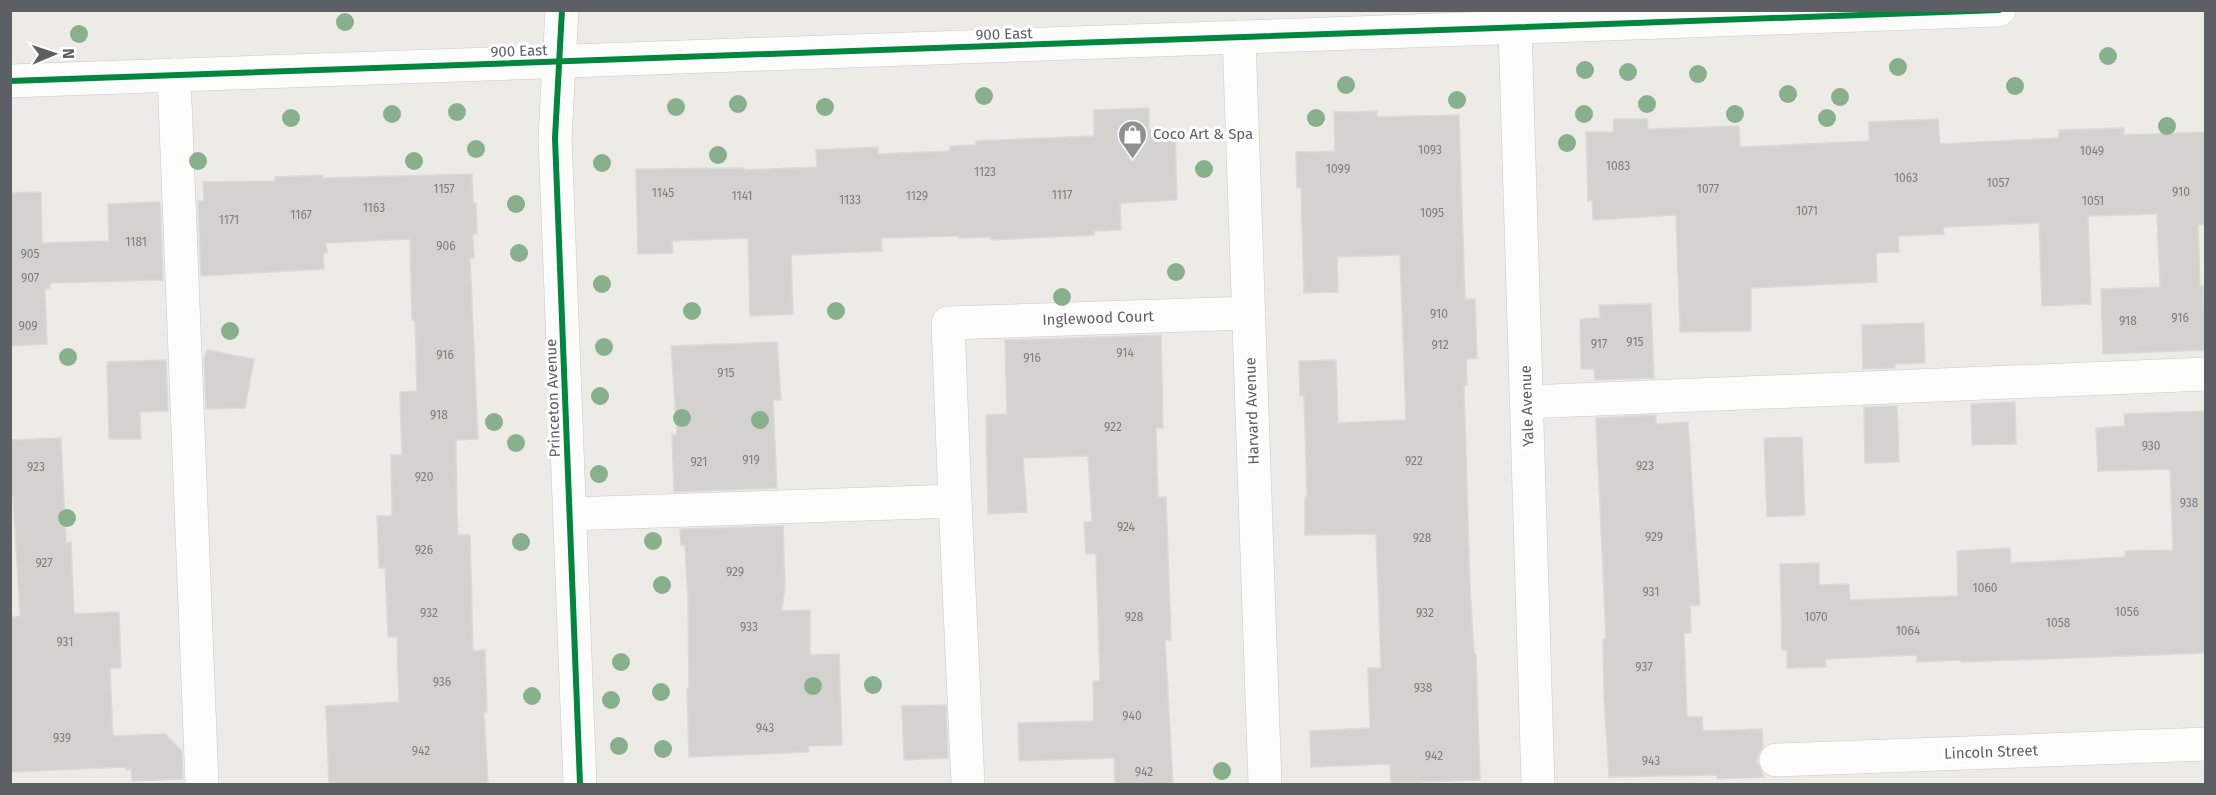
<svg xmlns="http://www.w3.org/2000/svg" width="2216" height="795" font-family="'Fira Sans',sans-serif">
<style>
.building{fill:#d3d2cf;stroke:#dbdad5;stroke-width:1.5}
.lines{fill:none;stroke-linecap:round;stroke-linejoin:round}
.minor-casing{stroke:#c9c9c8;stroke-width:34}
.minor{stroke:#fcfcfb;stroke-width:33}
.cycleway-casing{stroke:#fff;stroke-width:10}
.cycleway{stroke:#00873e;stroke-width:6}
.tree{fill:#88b08c}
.labels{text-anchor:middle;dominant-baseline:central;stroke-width:6;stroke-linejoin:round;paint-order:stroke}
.number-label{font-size:12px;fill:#7b7d80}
.street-label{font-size:15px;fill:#5c5f64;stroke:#fff}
.poi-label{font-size:15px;fill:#5c5f64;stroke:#fff;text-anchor:start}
</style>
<rect width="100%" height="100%" fill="#ecebe6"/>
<g class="building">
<polygon points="1149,108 1149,130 1175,129 1177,200 1120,203 1121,230 1094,231 1094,235 991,240 991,237 959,238 959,236 881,238 882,251 791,255 793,314 750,316 748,238 672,241 673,253 638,254 636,169 744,168 744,170 817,167 816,150 878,147 878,154 950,151 950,146 976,145 976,141 1094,136 1094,110"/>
<polygon points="1377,111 1377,117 1459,115 1465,299 1475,299 1477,358 1466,359 1467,385 1464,385 1470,585 1474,654 1476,654 1480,780 1391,783 1390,764 1311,767 1310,731 1370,728 1368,668 1381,668 1376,534 1305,535 1305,497 1307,497 1304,396 1300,396 1299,361 1336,360 1338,423 1406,420 1400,255 1337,257 1338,292 1304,293 1301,187 1297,188 1296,152 1335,151 1334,112"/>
<polygon points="1614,119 1647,119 1648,129 1739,126 1740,147 1869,141 1869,122 1938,119 1940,144 2059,138 2059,130 2124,128 2124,135 2205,132 2205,224 2198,225 2200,286 2203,285 2204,306 2205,306 2205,350 2103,354 2101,289 2160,287 2157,214 2088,216 2091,304 2042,306 2039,223 1943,227 1944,234 1898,236 1899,252 1876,253 1877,282 1751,288 1751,331 1680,332 1676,215 1593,220 1592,200 1588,201 1586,132 1613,132"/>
<polygon points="472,174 473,203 476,203 477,234 473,234 474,258 470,258 478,439 456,440 457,514 458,535 470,535 473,651 485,650 487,712 484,712 488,784 329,784 326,706 399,702 397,637 388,637 385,568 379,568 377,516 392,516 391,455 402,455 400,392 417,391 415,320 412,320 410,239 326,243 327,253 323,253 324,269 201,276 198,201 204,201 203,182 275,181 275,177 323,175 323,178"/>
<polygon points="41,192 42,243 109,241 108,204 160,202 163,280 50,283 50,288 45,289 47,344 10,346 10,193"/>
<polygon points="1651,304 1654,378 1595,380 1594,369 1581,369 1580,319 1600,318 1599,305"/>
<polygon points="1924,323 1925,363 1895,364 1895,368 1863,369 1862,325"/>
<polygon points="1161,335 1163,428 1156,428 1158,497 1166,497 1171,640 1165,640 1173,784 1115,784 1114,758 1019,761 1018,723 1094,721 1093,681 1100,681 1096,554 1086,554 1084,522 1092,522 1088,456 1023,458 1027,512 988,514 986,415 1007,414 1005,340"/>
<polygon points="777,342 781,400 773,400 777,488 674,492 672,435 677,435 671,346"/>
<polygon points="207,350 254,359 245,408 206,409 204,359"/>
<polygon points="166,360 168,411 140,412 141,439 109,439 107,362"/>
<polygon points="2015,402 2016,444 1972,445 1971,404"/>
<polygon points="1897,406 1899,462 1865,463 1864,407"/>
<polygon points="2205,411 2205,653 1961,662 1961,660 1917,662 1917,655 1825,659 1826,667 1787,668 1787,650 1782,650 1780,564 1819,563 1819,585 1849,584 1850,600 1958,596 1957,551 2010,548 2011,563 2125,557 2125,551 2173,550 2170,469 2098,471 2096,428 2125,426 2124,414"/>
<polygon points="1656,415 1656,424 1688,422 1700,605 1690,606 1691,633 1684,633 1687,717 1702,717 1703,731 1762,729 1763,748 1759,752 1757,761 1764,777 1717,779 1717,775 1609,777 1604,698 1603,639 1606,639 1596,418"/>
<polygon points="1802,437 1805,515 1767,517 1764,438"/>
<polygon points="61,438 66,543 71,542 74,614 119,612 121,668 110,668 113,736 165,734 182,751 183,779 132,781 131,769 126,770 126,767 10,772 10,617 20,616 13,497 10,497 10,440"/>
<polygon points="783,526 785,586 782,611 810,610 810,655 839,654 842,745 808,746 809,752 689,757 687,688 689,688 688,601 685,545 681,545 680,529"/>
<polygon points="946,705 948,758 904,760 902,706"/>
</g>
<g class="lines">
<defs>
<g id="minor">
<polyline points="562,10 555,138 580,784"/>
<polyline points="1515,28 1538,784"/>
<polyline points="1239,37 1265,784"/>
<polyline points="174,75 202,784"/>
<polyline points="10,81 1999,10"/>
<polyline points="1527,402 2206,374"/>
<polyline points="955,501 948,323 1249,313"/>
<polyline points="570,514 955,501 968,784"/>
<polyline points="1776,760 2206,744"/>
</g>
</defs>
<use href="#minor" class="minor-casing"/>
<use href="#minor" class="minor"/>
<defs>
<g id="cycleway">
<polyline points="562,10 555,138 580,784"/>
<polyline points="10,81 1999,10"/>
</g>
</defs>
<use href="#cycleway" class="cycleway-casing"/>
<use href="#cycleway" class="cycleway"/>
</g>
<g class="tree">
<circle cx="345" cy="22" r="9"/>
<circle cx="79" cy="34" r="9"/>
<circle cx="2108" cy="56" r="9"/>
<circle cx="1898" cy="67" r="9"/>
<circle cx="1585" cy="70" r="9"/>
<circle cx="1628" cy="72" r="9"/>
<circle cx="1698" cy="74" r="9"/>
<circle cx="1346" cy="85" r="9"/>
<circle cx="2015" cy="86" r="9"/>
<circle cx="1788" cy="94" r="9"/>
<circle cx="984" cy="96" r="9"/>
<circle cx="1840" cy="97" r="9"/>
<circle cx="1457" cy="100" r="9"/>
<circle cx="738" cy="104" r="9"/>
<circle cx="1647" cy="104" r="9"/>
<circle cx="676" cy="107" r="9"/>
<circle cx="825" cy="107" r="9"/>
<circle cx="457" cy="112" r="9"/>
<circle cx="392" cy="114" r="9"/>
<circle cx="1584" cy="114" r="9"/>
<circle cx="1735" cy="114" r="9"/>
<circle cx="291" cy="118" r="9"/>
<circle cx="1316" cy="118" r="9"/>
<circle cx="1827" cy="118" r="9"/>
<circle cx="2167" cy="126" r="9"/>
<circle cx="1567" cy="143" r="9"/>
<circle cx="476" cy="149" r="9"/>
<circle cx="718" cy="155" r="9"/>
<circle cx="198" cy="161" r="9"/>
<circle cx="414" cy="161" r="9"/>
<circle cx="602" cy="163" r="9"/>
<circle cx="1204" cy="169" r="9"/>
<circle cx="516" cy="204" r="9"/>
<circle cx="519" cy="253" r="9"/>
<circle cx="1176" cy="272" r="9"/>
<circle cx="602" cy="284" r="9"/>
<circle cx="1062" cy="297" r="9"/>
<circle cx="692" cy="311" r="9"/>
<circle cx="836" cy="311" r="9"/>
<circle cx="230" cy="331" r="9"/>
<circle cx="604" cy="347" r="9"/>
<circle cx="68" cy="357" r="9"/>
<circle cx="600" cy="396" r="9"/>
<circle cx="682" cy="418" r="9"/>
<circle cx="760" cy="420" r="9"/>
<circle cx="494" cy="422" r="9"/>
<circle cx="516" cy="443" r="9"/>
<circle cx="599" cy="474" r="9"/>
<circle cx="67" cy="518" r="9"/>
<circle cx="653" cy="541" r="9"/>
<circle cx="521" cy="542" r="9"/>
<circle cx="662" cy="585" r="9"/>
<circle cx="621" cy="662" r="9"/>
<circle cx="873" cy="685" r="9"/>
<circle cx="813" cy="686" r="9"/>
<circle cx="661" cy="692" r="9"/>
<circle cx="532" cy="696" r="9"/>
<circle cx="611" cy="700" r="9"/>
<circle cx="619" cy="746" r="9"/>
<circle cx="663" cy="749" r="9"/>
<circle cx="1222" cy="771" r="9"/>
</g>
<defs>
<symbol id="shop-pin" viewBox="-11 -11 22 30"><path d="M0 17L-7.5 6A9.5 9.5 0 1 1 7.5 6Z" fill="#8e9092" stroke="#fff"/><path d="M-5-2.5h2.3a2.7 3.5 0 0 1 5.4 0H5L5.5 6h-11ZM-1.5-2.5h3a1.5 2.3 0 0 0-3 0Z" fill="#fff"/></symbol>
</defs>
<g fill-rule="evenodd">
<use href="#shop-pin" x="1116" y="118" width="33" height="45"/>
</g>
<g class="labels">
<g class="number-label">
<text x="1430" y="150">1093</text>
<text x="2092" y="151">1049</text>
<text x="1618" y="166">1083</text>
<text x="1338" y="169">1099</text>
<text x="985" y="172">1123</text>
<text x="1906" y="178">1063</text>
<text x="1998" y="183">1057</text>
<text x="444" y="189">1157</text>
<text x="1708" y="189">1077</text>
<text x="2181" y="192">910</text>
<text x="663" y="193">1145</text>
<text x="1062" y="195">1117</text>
<text x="742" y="196">1141</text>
<text x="917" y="196">1129</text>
<text x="850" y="200">1133</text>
<text x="2093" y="201">1051</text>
<text x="374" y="208">1163</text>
<text x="1807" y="211">1071</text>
<text x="1432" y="213">1095</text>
<text x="301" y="215">1167</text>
<text x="229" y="220">1171</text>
<text x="136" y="242">1181</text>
<text x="446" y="246">906</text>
<text x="30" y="254">905</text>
<text x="30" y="278">907</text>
<text x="1439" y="314">910</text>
<text x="2180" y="318">916</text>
<text x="2128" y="321">918</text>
<text x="28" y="326">909</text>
<text x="1635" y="342">915</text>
<text x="1599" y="344">917</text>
<text x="1440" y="345">912</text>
<text x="1125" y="353">914</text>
<text x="445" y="355">916</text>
<text x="1032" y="358">916</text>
<text x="726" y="373">915</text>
<text x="439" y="415">918</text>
<text x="1113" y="427">922</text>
<text x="2151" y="446">930</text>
<text x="751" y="460">919</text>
<text x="1414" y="461">922</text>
<text x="699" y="462">921</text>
<text x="1645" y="466">923</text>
<text x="36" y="467">923</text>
<text x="424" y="477">920</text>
<text x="2189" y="503">938</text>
<text x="1126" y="527">924</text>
<text x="1654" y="537">929</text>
<text x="1422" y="538">928</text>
<text x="424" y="550">926</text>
<text x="44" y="563">927</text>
<text x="735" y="572">929</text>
<text x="1985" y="588">1060</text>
<text x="1651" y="592">931</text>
<text x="2127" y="612">1056</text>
<text x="429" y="613">932</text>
<text x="1425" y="613">932</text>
<text x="1134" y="617">928</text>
<text x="1816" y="617">1070</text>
<text x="2058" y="623">1058</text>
<text x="749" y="627">933</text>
<text x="1908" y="631">1064</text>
<text x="65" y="642">931</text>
<text x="1644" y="667">937</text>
<text x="442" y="682">936</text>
<text x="1423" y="688">938</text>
<text x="1132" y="716">940</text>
<text x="765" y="728">943</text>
<text x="62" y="738">939</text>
<text x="421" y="751">942</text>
<text x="1434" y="756">942</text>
<text x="1651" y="761">943</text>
<text x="1144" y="772">942</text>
</g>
<g class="street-label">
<text transform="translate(1004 34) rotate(-2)">900 East</text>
<text transform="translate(519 51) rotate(-2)">900 East</text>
<text transform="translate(1098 318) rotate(-2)">Inglewood Court</text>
<text transform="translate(553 398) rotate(-92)">Princeton Avenue</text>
<text transform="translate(1527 406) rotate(-92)">Yale Avenue</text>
<text transform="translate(1252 411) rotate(-92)">Harvard Avenue</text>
<text transform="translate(1991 752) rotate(-2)">Lincoln Street</text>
</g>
<g class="poi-label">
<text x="1153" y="134">Coco Art &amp; Spa</text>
</g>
</g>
<rect width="2216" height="795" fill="none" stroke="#5c5f64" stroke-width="24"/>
<g transform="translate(54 54) rotate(88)" stroke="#ffffff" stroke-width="4.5" paint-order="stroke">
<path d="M0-4.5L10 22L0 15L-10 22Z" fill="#5c5f64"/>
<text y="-9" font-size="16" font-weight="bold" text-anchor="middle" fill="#5c5f64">N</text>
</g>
</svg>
